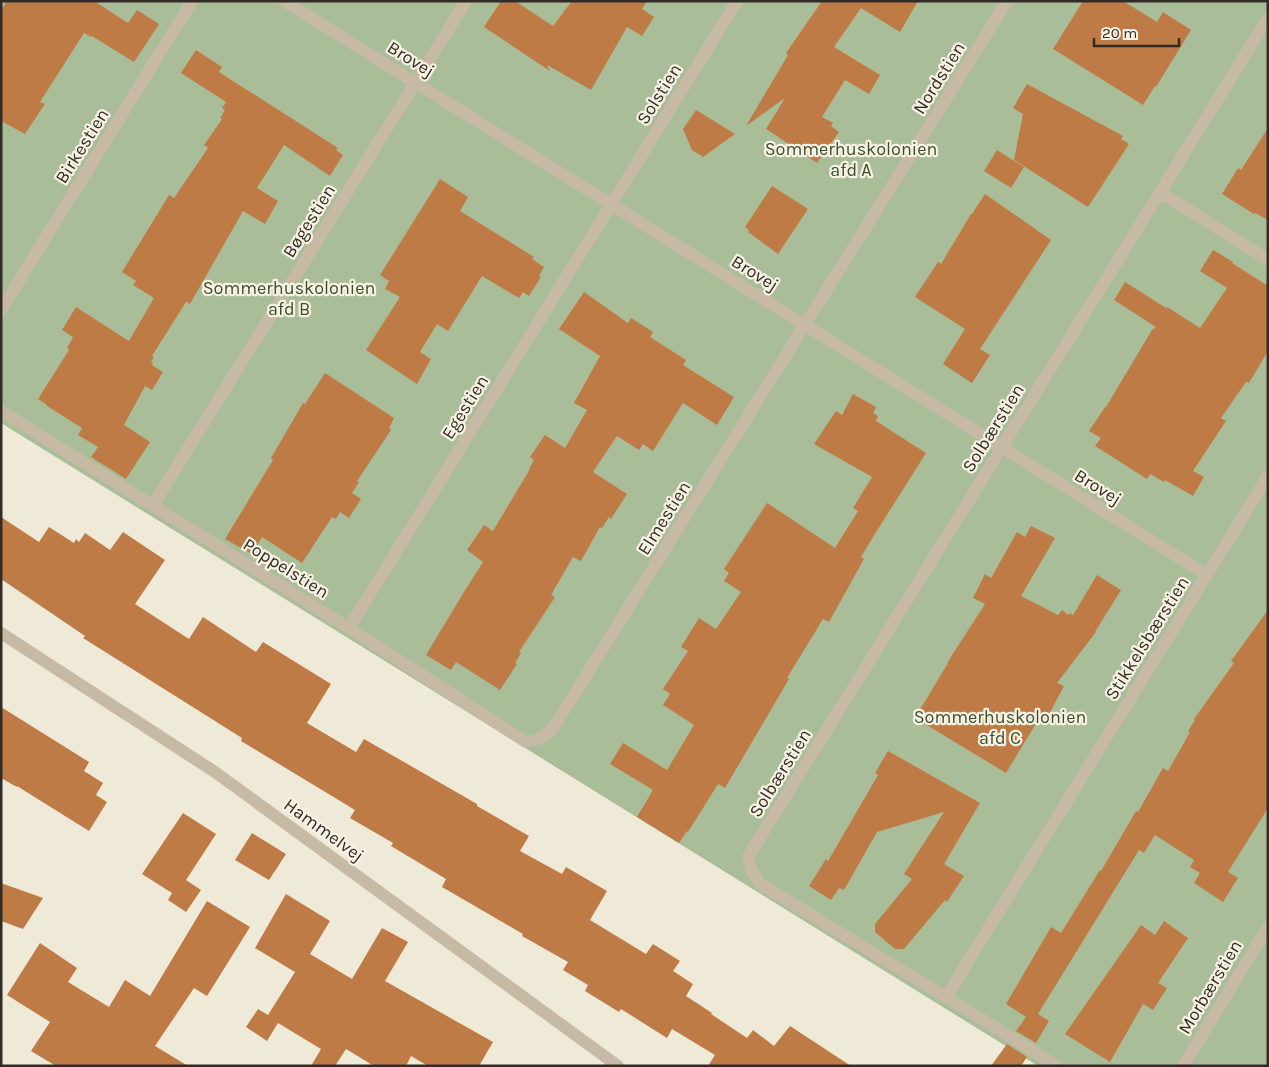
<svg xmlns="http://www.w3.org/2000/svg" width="1269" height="1067" font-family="Karla,sans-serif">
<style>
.green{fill:#aabd99}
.building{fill:#bf7b46}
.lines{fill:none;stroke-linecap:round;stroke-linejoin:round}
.minor{stroke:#c6baa5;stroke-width:12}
.labels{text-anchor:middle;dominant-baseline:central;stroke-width:4.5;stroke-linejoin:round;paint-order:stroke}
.street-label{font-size:18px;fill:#322c26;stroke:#f7f2e3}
.park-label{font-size:18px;fill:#3b4f2b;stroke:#f7f2e3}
</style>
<rect width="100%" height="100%" fill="#efe9d8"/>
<polygon class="green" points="1,1 1268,1 1268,1066 1038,1066 1,423"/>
<g class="building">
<polygon points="7,1 94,1 128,23 137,10 159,24 134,62 92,36 91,37 84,33 40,102 45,104 25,134 1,121 1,10"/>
<polygon points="501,1 515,1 553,26 572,1 647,1 642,9 654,17 642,36 627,27 591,90 547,65 550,71 484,27"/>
<polygon points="822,1 918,1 900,32 861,8 834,47 880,75 869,94 845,80 822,117 833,123 831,126 839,132 817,163 766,129 785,98 746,126 788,55 786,53"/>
<polygon points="1083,1 1123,1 1157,22 1163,12 1191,30 1156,87 1155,86 1143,105 1053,49"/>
<polygon points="196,50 222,67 219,72 338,148 336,150 343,155 330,176 284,145 257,188 278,201 265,224 243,211 190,304 186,302 152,356 154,357 151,362 153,363 152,365 163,372 152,390 145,386 124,425 150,442 126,479 91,457 98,447 78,435 82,428 47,406 47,405 38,399 69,350 67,348 73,337 62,330 76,307 129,341 154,298 133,285 136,281 122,272 169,195 174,198 208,148 204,145 222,119 220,118 225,110 222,108 226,102 181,73"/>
<polygon points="1027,84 1123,136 1121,139 1129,144 1088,207 1014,160 1023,114 1013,108"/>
<polygon points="696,110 735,134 703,157 692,150 683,129"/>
<polygon points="1268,128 1268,220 1255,213 1254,214 1222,194 1238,168 1241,170"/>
<polygon points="997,150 1024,167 1011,188 984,171"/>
<polygon points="440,179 468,197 460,211 534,257 532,259 544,267 539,276 541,277 529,296 523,292 519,298 482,276 448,331 437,324 420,352 431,359 417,384 366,350 400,297 385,289 389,281 380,275"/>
<polygon points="772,186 808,209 778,254 748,232 749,230 745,227"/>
<polygon points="985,194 1051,240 980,349 990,355 972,383 943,364 965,329 915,297 938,262 941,264 971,214 972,214"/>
<polygon points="1213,250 1233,262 1232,263 1268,286 1268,351 1249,383 1246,382 1221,418 1226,421 1193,471 1204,477 1193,496 1165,480 1164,482 1150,474 1147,479 1095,446 1101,438 1089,431 1105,407 1106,407 1152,330 1156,327 1114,300 1125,282 1166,308 1167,307 1200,328 1227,288 1200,271"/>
<polygon points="584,292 628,323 631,318 653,332 650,337 686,360 683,365 734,397 717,425 683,403 653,451 643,444 639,450 617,436 593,472 627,494 611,519 609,517 602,528 600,527 581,561 573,557 551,595 555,597 519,652 521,653 515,663 517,664 500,690 456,662 451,670 426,655 464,592 483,562 467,550 484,525 493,531 530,469 529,469 534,460 530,457 545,435 565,448 587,410 574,403 600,356 559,329"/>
<polygon points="325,373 394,418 389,428 391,430 357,481 359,482 352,493 361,499 349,518 340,512 336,519 332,517 302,563 262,537 252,554 225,539 273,460 271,458 303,403 305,404"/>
<polygon points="853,394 876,407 873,413 878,416 876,421 926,453 873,537 861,557 864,559 829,622 823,619 787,678 789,679 725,788 718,784 688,832 687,831 679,843 637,817 653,790 610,764 623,743 667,770 694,725 663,705 670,694 663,689 688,651 681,647 699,618 716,629 741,592 724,581 729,573 724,569 767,503 835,548 858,511 853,508 872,477 814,444 836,411 842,415"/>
<polygon points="1,517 39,542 49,527 74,543 76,539 79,542 85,533 110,550 123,532 165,560 135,604 189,639 203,617 256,652 263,642 331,684 307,723 356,752 364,739 477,804 477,806 529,836 520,851 562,874 566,867 607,891 590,920 646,954 653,944 680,961 673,971 693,984 686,996 712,1013 711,1014 747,1038 753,1030 774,1046 790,1026 851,1066 708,1066 715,1055 672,1029 667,1038 621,1009 619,1012 585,991 588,985 563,970 568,962 522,936 523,934 442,887 446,879 391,846 393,843 350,818 355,810 241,741 242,738 83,638 85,636 1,579"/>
<polygon points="1031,526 1055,538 1021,596 1058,615 1062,610 1068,615 1070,613 1073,615 1097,575 1121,590 1095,632 1096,632 1057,683 1064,686 1046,720 1040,717 1006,773 915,718 948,663 947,663 985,604 973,598 985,574 991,578 1017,532 1025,537"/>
<polygon points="1268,610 1268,808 1228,872 1238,878 1223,902 1194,883 1200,873 1190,867 1194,860 1155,835 1144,853 1139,850 1038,1014 1049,1021 1036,1043 1016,1031 1026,1017 1006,1004 1051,927 1061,933 1100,870 1101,871 1136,811 1138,812 1163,768 1168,771 1190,732 1188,731 1195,720 1194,719 1234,663 1231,661"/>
<polygon points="1,707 89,762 84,771 103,783 96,795 107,802 89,831 17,786 17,787 1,778"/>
<polygon points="888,751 980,803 944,864 964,876 947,902 945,900 904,949 895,949 875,932 875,924 912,879 904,874 944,812 877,832 844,890 839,888 831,900 809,886 826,859 828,861 878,775 875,773"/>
<polygon points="183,813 216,834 186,880 201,890 186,912 168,900 172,893 142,874"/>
<polygon points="252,833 286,854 269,880 235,860"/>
<polygon points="1,883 43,898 23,929 1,921"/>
<polygon points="286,894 330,921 310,954 352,979 382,928 408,942 385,981 493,1042 479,1066 428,1066 411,1056 406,1066 374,1066 346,1049 335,1066 311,1066 321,1049 278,1023 267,1041 246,1027 258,1009 268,1015 295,972 255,948"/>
<polygon points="207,901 250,927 207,996 194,988 155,1046 188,1066 56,1066 31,1051 50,1022 7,995 40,943 77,968 68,982 109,1007 125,980 150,996"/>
<polygon points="1164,921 1188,938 1158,983 1167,988 1153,1010 1143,1004 1110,1062 1065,1034 1141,925 1155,935"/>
<polygon points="1007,1044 1027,1057 1021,1066 991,1066"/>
</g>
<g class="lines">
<g class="minor">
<polyline points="284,1 1207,575"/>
<polyline points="1160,192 1268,260"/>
<polyline points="1,310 192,1"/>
<polyline points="1,411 349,628 526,742 539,739 552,730 1007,1"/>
<polyline points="153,505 466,1"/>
<polyline points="349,628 737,1"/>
<polyline points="1,633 215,772 618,1066"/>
<polyline points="946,997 1268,476"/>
<polyline points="1057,1066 946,997 760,884 751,869 748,857 1268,18"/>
<polyline points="1183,1066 1268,927"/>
</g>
</g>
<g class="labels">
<g class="street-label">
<text transform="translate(411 59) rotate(32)">Brovej</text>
<text transform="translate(939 78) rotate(-58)">Nordstien</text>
<text transform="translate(659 94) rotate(-58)">Solstien</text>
<text transform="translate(82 146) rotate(-58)">Birkestien</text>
<text transform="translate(309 221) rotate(-58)">Bøgestien</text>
<text transform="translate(755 273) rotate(32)">Brovej</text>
<text transform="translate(465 407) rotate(-58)">Egestien</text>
<text transform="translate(993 428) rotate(-58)">Solbærstien</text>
<text transform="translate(1098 487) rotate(32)">Brovej</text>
<text transform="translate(664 518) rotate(-58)">Elmestien</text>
<text transform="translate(286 568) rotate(32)">Poppelstien</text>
<text transform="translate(1147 638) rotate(-58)">Stikkelsbærstien</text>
<text transform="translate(780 773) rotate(-58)">Solbærstien</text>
<text transform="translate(324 830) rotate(36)">Hammelvej</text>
<text transform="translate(1210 987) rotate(-59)">Morbærstien</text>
</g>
<g class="park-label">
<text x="851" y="149">Sommerhuskolonien<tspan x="851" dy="21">afd A</tspan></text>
<text x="289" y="288">Sommerhuskolonien<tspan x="289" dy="21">afd B</tspan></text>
<text x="1000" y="717">Sommerhuskolonien<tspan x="1000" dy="21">afd C</tspan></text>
</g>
</g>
<rect width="1269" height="1067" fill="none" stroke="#322c26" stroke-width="5"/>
<path d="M1094 38v8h85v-8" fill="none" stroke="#322c26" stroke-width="2.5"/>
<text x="1102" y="38" font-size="15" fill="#322c26" stroke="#f7f2e3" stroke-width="4" paint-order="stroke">20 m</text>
</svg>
